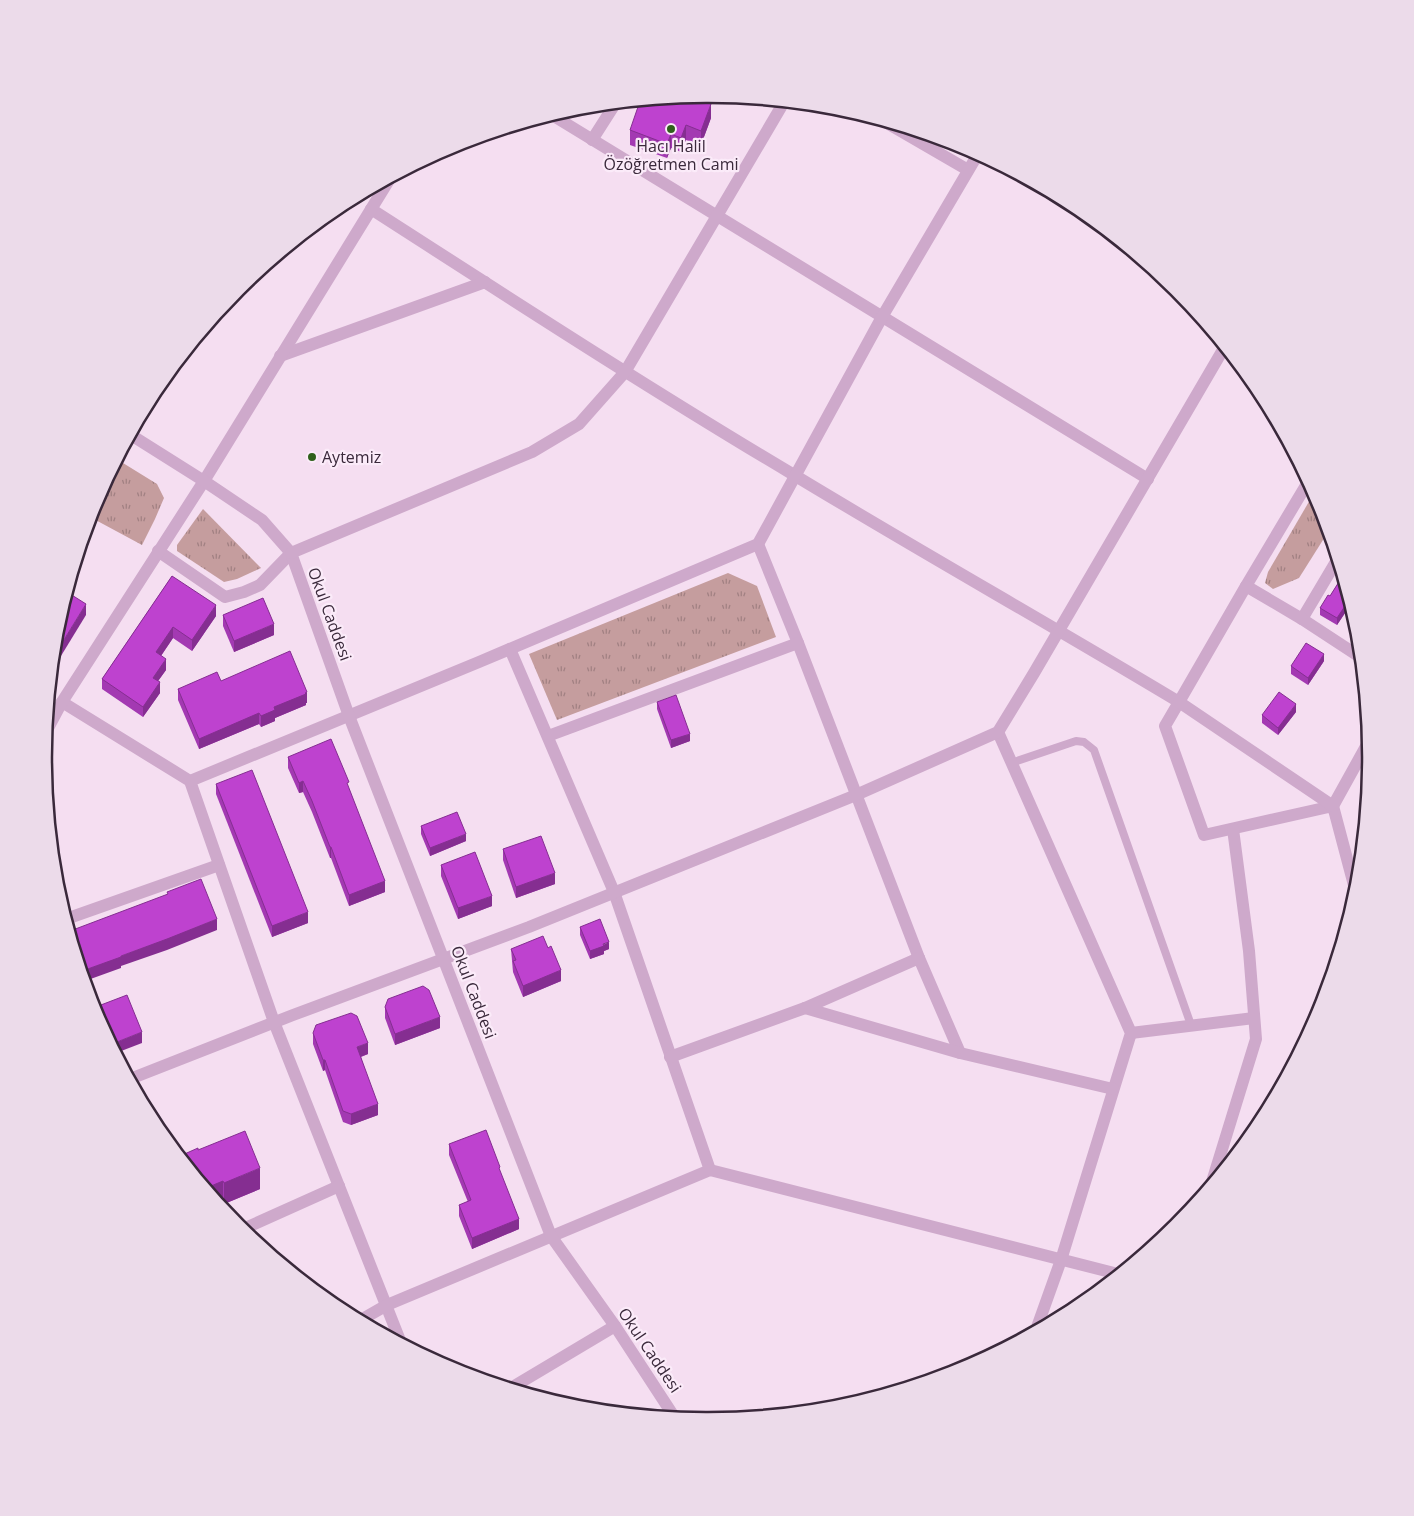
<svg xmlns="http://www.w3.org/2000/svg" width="1414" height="1516" font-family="'Open Sans',sans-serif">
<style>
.park{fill:url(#park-tufts)}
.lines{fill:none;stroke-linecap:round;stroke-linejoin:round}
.service{stroke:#cea9cb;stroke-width:8}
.minor{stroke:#cea9cb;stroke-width:12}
.tertiary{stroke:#cea9cb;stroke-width:12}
.wall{fill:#a339b2}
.shaded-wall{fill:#852e91}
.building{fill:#be42cf;stroke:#852e91}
.poi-dot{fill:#2f601b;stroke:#fbebf9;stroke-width:2}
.labels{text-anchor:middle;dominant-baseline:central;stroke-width:4.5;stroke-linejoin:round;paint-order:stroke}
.poi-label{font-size:16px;fill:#3a293b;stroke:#fbebf9}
.street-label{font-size:16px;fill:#3a293b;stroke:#fbebf9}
.rim{fill:none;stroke:#3a293b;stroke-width:2.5}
</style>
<defs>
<pattern id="park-tufts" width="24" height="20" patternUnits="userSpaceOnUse" patternTransform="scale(1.25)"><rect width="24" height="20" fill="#c59d9e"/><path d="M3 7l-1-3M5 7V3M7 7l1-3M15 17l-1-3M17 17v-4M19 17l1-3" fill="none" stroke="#a18082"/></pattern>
</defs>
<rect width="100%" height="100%" fill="#f5def1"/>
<g class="park">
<path d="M123,463L157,484L164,498L155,519L142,545L90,517C94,504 104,480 113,470C116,467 120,465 123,463Z"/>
<polygon points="1314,493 1320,504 1328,532 1299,578 1273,589 1265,583 1268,572"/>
<polygon points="203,509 261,568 237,579 224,582 177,551 177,545"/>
<polygon points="728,573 757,586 776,637 557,720 529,654"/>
</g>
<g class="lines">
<polyline class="service" points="1011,763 1076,741 1084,742 1094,750 1191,1025"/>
<g class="minor">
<polyline points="552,115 1148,479"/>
<polyline points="887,123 968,170"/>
<polyline points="592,140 615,104"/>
<path d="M371,209C511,299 651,390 794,475C921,552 1051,625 1179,702L1165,726L1204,835L1333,806L1355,889V896"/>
<polyline points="280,356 485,282"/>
<polyline points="758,544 798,643"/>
<polyline points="158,551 225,597 244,592 260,585 291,553"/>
<polyline points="1246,586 1308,482"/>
<polyline points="1302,619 1337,560"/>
<polyline points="510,649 614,892 710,1170"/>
<polyline points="1360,657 1302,619 1246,586 1179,702 1333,806 1369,741"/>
<polyline points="62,702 190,781 274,1022 401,1343"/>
<polyline points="46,732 62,702 204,481 389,180"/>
<polyline points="998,732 1131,1033 1061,1260 1036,1330"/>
<polyline points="548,736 798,643 919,958 960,1053"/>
<polyline points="190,781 479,662 758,544 882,317 978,154"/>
<polyline points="66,919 219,865"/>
<polyline points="805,1008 960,1053 1113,1089"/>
<polyline points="1131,1033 1254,1018"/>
<polyline points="670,1057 805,1008 919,958"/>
<polyline points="130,1079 293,1015 529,927 856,795 998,732 1034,673 1224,348"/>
<polyline points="1211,1185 1256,1039 1249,951 1233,829"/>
<polyline points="241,1230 339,1186"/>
<polyline points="359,1321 387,1305 710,1170 1118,1274"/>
<polyline points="511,1388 615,1326"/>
</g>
<g class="tertiary">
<polyline points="131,435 204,481 262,520 291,553 349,716 551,1236 615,1326 675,1418"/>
<polyline points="291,553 532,452 579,424 625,372 784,102"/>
</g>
</g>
<g class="wall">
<polygon points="703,95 703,101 711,118 701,145 686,140 681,152 671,148 667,158 630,145 630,130"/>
<polygon points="172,576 216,616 192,651 173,638 161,656 166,670 158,681 160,693 143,717 102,689 102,679"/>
<polygon points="1342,577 1351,608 1347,615 1345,613 1337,625 1320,615 1320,608 1330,596"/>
<polygon points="223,615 274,635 234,652 223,626"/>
<polygon points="1324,661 1308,685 1291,674 1291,666"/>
<polygon points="221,681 307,703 306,703 306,705 275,718 275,721 261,727 259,724 199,749 178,700 178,689"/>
<polygon points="657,702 690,741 671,748 657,709"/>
<polygon points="1296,712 1278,735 1262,723 1262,715"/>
<polygon points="288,757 349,789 385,892 349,906 331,858 330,858 312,812 303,792 299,793 288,768"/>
<polygon points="216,784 308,923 272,937 216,794"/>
<polygon points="421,826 466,841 430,856 421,834"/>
<polygon points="503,849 555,884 516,898 503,860"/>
<polygon points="441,865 492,906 458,919 441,876"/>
<polygon points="580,927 609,949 604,951 604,954 590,959 580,935"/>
<polygon points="548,948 561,981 523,997 513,972 511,949"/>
<polygon points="385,1007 440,1028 395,1045 385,1018"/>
<polygon points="313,1033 368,1054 361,1057 378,1115 351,1125 343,1122 325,1070 323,1071 313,1044"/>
<polygon points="449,1144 500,1172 519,1229 472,1249 459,1216 459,1205 468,1202 449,1155"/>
<polygon points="198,1150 260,1189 224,1204"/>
</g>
<g class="shaded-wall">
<polygon points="700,95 703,95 703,101 699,114 699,100"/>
<polygon points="711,104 711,118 701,145 701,131"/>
<polygon points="686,125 686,140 681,152 681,138"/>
<polygon points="671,134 671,148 667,158 667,144"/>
<polygon points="1350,603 1351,608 1347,615 1347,607"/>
<polygon points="86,604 86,615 53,669 54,656"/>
<polygon points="216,605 216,616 192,651 192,640"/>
<polygon points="1345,606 1345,613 1337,625 1337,618"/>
<polygon points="274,624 274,635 234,652 234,641"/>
<polygon points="173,627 173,638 156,663 156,652"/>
<polygon points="1324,654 1324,661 1308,685 1308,678"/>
<polygon points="166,659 166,670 153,688 153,678"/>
<polygon points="160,682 160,693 143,717 143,707"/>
<polygon points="307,692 307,703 306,703 306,705 275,718 275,721 261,727 261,716 274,707"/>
<polygon points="1296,704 1296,712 1278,735 1278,728"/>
<polygon points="259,713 259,724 199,749 199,739"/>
<polygon points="690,734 690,741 671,748 671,740"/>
<polygon points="303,781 303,792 299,793 299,783"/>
<polygon points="466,834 466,841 430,856 430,848"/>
<rect x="330" y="847" width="1" height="11"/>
<polygon points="555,873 555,884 516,898 516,887"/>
<polygon points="385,881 385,892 349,906 349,895"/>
<polygon points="492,896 492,906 458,919 458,908"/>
<polygon points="308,912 308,923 272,937 272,926"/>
<polygon points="217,919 217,930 167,950 121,966 121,968 85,981 82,971"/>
<polygon points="609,942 609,949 604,951 604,954 590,959 590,951"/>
<polygon points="561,970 561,981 523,997 523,986"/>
<polygon points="440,1017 440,1028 395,1045 395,1034"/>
<polygon points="142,1032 142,1043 116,1053 112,1044"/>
<polygon points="368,1043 368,1054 357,1058 357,1047"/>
<polygon points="323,1060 325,1060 325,1070 323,1071"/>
<polygon points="378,1104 378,1115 351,1125 351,1114"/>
<polygon points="260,1168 260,1189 224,1204 224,1183"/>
<polygon points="223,1181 223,1202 219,1204 206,1188"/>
<polygon points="519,1219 519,1229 472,1249 472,1238"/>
</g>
<g class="building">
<polygon points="700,95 699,100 711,104 701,131 686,125 681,138 671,134 667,144 630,130 640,101"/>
<polygon points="172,576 216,605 192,640 173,627 156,652 166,659 153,678 160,682 143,707 102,679"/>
<polygon points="1342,577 1350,603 1347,607 1345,606 1337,618 1320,608 1328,595 1330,596"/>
<polygon points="67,592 86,604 54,656 57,628"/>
<polygon points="263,598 274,624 234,641 223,615"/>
<polygon points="1306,643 1324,654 1308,678 1291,666"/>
<polygon points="290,651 307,692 305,693 306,694 274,707 275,710 261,716 259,713 199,739 178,689 217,672 221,681"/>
<polygon points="1279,692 1296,704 1278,728 1262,715"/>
<polygon points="676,695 690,734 671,740 657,702"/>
<polygon points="331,739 349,782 347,783 385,881 349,895 331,847 330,847 312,801 303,781 299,783 288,757"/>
<polygon points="252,770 308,912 272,926 216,784"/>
<polygon points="457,812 466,834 430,848 421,826"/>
<polygon points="541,836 555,873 516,887 503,849"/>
<polygon points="475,852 492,896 458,908 441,865"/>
<polygon points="201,879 217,919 167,939 121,956 121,957 82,971 70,931 168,894 167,892"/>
<polygon points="600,919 609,942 603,944 604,946 590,951 580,927"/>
<polygon points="543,936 548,948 551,946 561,970 523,986 513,961 516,960 511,949"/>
<polygon points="423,986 429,990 440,1017 395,1034 385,1007 388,999"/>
<polygon points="127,995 142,1032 112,1044 93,1008"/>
<polygon points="351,1013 357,1016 368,1043 357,1047 378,1104 351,1114 343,1111 325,1060 323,1060 313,1033 316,1025"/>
<polygon points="486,1130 500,1167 499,1168 519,1219 472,1238 459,1205 471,1200 449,1144"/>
<polygon points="245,1131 260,1168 224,1183 223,1181 206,1188 180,1156 198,1148 198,1150"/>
</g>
<g class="poi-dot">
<circle cx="671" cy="129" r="5"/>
<circle cx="312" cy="457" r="5"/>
</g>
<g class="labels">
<g class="poi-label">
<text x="671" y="146">Hacı Halil<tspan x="671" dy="18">Özöğretmen Cami</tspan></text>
<text x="322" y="457" text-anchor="start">Aytemiz</text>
</g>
<g class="street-label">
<text transform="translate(330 614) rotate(70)">Okul Caddesi</text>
<text transform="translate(474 992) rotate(69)">Okul Caddesi</text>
<text transform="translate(650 1350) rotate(56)">Okul Caddesi</text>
</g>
</g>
<path d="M0 0H1414V1516H0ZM706 103H708A654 654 0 0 1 1362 757V758A654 654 0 0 1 708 1412H706A654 654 0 0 1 52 758V757A654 654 0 0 1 706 103Z" fill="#ecdbea" fill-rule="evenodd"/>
<path class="rim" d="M706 103H708A654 654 0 0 1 1362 757V758A654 654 0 0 1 708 1412H706A654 654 0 0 1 52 758V757A654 654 0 0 1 706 103Z"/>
</svg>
